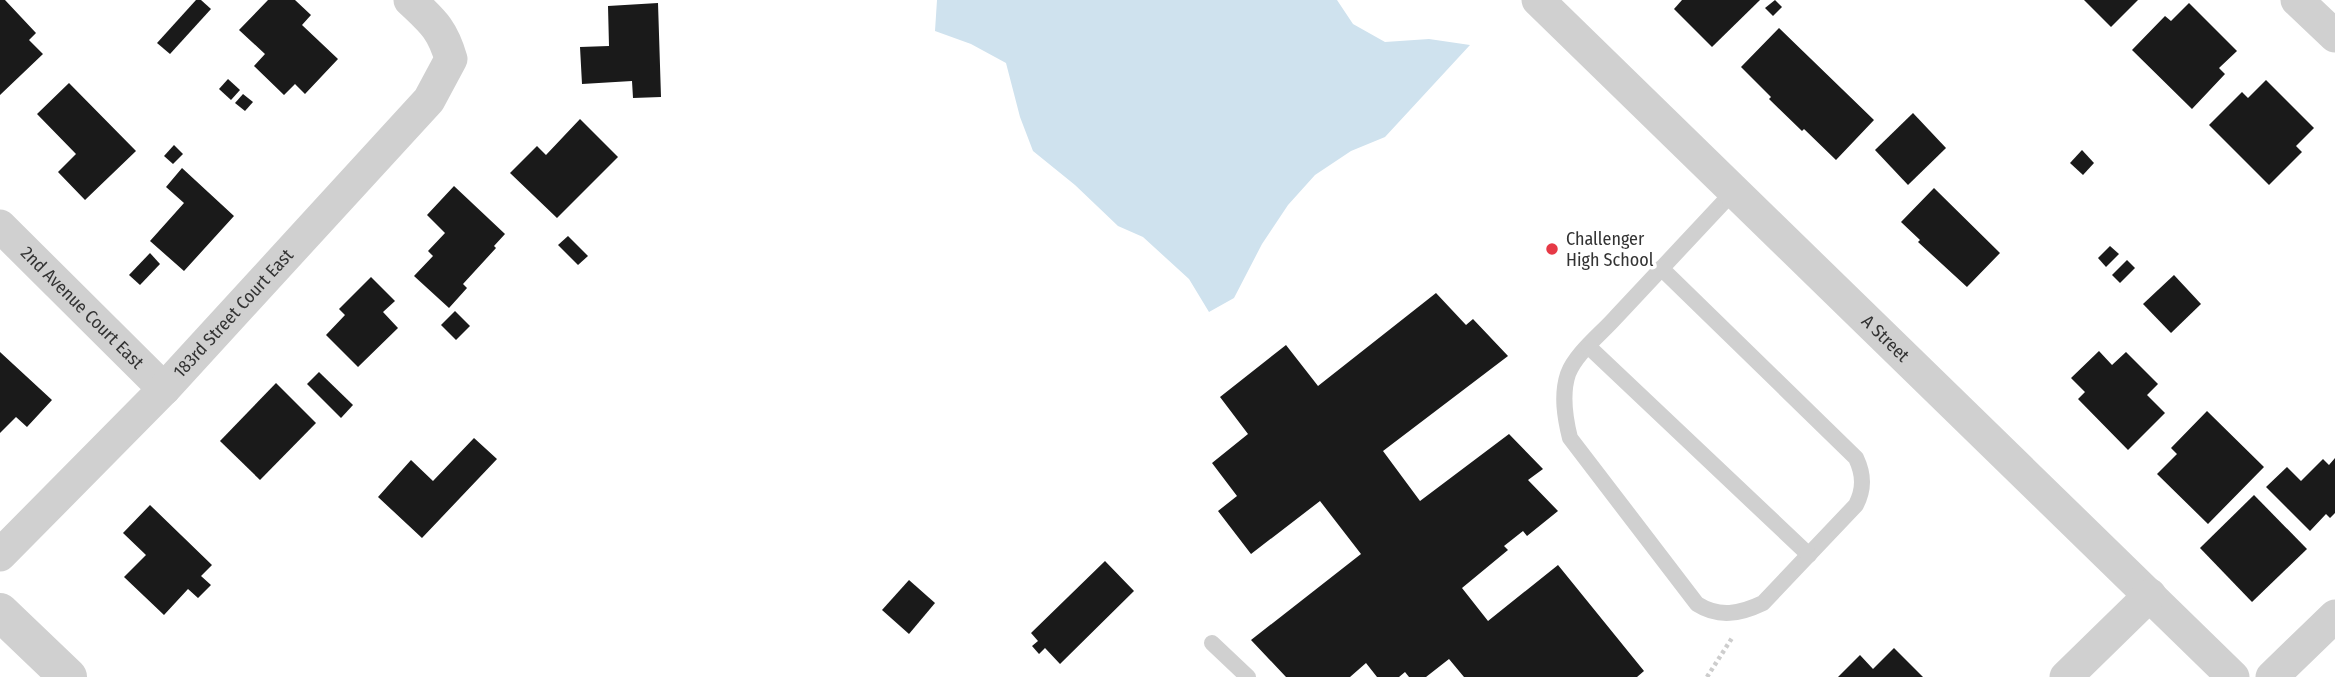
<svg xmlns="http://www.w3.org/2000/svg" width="2335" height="677" font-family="'Fira Sans Condensed',sans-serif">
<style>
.water{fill:#cfe2ee}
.building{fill:#1a1a1a}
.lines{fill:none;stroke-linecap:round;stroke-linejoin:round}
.path{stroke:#cdcdcd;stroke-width:4.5;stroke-dasharray:3.5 3.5;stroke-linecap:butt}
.service{stroke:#d0d0d0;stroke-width:16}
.minor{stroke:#d0d0d0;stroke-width:33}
.tertiary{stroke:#d0d0d0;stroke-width:38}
.poi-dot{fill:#e63946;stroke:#fff;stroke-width:2.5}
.labels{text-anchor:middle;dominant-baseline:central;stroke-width:7;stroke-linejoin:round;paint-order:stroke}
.poi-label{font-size:18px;fill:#333;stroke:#fff;text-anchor:start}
.street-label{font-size:18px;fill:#333;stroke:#fff}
</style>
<rect width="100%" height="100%" fill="#fff"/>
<polygon class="water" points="937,0 1337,0 1353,24 1385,42 1429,39 1470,45 1385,137 1351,151 1315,175 1288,205 1262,244 1234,298 1209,312 1189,279 1143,237 1118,226 1075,185 1033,151 1020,117 1006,63 971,44 935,31"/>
<g class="building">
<polygon points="0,0 5,0 36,33 29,40 43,54 0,95"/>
<polygon points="196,0 201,0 211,9 170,54 157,43"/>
<polygon points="268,0 295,0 311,15 302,25 338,59 305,94 295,84 284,95 254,66 265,54 239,30"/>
<polygon points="1682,0 1760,0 1712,47 1674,9"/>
<polygon points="1775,0 1782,7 1773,16 1765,8"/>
<polygon points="2084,0 2138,0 2111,27"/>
<polygon points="658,3 661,97 633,98 632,81 582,84 580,47 609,46 608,6"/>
<polygon points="2189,3 2237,51 2219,68 2225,74 2192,109 2132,50 2165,16 2171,21"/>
<polygon points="1779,28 1874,120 1836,160 1804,129 1802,131 1769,99 1771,97 1741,67"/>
<polygon points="228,79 240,90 231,100 219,89"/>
<polygon points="2266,80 2314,128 2296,146 2302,152 2269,185 2209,125 2242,92 2248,98"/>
<polygon points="69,83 136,151 85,200 58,172 76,154 37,114"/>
<polygon points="243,94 253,102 245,111 235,103"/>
<polygon points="1913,113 1946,148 1908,185 1875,150"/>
<polygon points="580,119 618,157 557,218 510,173 537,146 546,155"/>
<polygon points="174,145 183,154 173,164 164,156"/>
<polygon points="2082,150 2094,163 2083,175 2070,163"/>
<polygon points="182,168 234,216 184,271 150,241 184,203 166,187"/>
<polygon points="454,186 505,234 494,246 496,248 463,284 467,288 449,308 414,276 433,256 428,251 445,233 427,215"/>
<polygon points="1934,188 2000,253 1967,287 1918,242 1920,240 1901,222"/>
<polygon points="568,236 588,256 578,265 558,245"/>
<polygon points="2110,246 2119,254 2106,267 2098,258"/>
<polygon points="150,253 160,264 140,285 129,275"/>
<polygon points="2127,260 2135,268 2120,283 2112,275"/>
<polygon points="2174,275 2201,304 2171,333 2143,304"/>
<polygon points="371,277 395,301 383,312 398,328 358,367 326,335 345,315 339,309"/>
<polygon points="1436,293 1466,325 1473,319 1508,356 1383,451 1420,501 1509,434 1543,469 1528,480 1558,511 1527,536 1523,531 1504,546 1508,550 1462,588 1488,621 1558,565 1644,671 1637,677 1464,677 1449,659 1426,677 1409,677 1405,672 1399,677 1377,677 1366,663 1350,677 1286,677 1251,640 1361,554 1320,501 1251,554 1218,511 1237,496 1212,463 1248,434 1220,397 1286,345 1318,386"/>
<polygon points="455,311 470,326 456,340 441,325"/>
<polygon points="2099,351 2112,365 2126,352 2158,384 2147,395 2165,413 2128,450 2078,399 2085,392 2071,378"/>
<polygon points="0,352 52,400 27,427 16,417 0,433"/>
<polygon points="319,372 353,405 341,418 307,384"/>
<polygon points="276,383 316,423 260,480 220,441"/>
<polygon points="2207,411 2264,467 2208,524 2157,474 2177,454 2171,448"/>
<polygon points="474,438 497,459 422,538 378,497 411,460 433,481"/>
<polygon points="2335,458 2335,513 2330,518 2326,514 2310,531 2266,487 2287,467 2301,481 2323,459 2329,465"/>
<polygon points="2254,495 2307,549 2252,602 2200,548"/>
<polygon points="150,505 212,565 201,576 211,585 198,598 188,589 164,615 124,577 146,555 123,533"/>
<polygon points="1105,561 1134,591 1060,664 1045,648 1039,654 1032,646 1038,641 1031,633"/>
<polygon points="909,580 935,603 909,634 882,610"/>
<polygon points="1894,648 1923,677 1838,677 1860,655 1873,669"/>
</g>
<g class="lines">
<polyline class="path" points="1707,677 1732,638"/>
<g class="service">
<path d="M1661,268L1856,458C1864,475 1864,489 1856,505L1763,603C1740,614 1719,618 1697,604L1570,438C1565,418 1561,395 1568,374C1576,353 1601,334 1616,317C1655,275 1695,233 1734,191"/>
<polyline points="1589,347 1809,555"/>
<polyline points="1212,643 1248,677"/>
</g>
<g class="minor">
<path id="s1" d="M1538,0L2233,677"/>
<polyline points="2297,0 2335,36"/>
<path id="s2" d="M0,226L164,389"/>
<path id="s3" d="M0,555L164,389L429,100L451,59C442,28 432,21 410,0"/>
<polyline points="2066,677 2150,595"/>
<polyline points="2272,677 2335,616"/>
</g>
<polyline class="tertiary" points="0,612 68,677"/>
</g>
<circle class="poi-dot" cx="1552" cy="249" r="7"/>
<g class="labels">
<g class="poi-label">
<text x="1566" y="239">Challenger<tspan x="1566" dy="21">High School</tspan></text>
</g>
<g class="street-label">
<text stroke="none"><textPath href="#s2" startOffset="116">2nd Avenue Court East</textPath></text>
<text stroke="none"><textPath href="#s3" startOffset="336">183rd Street Court East</textPath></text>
<text stroke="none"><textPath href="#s1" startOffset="485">A Street</textPath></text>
</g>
</g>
</svg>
